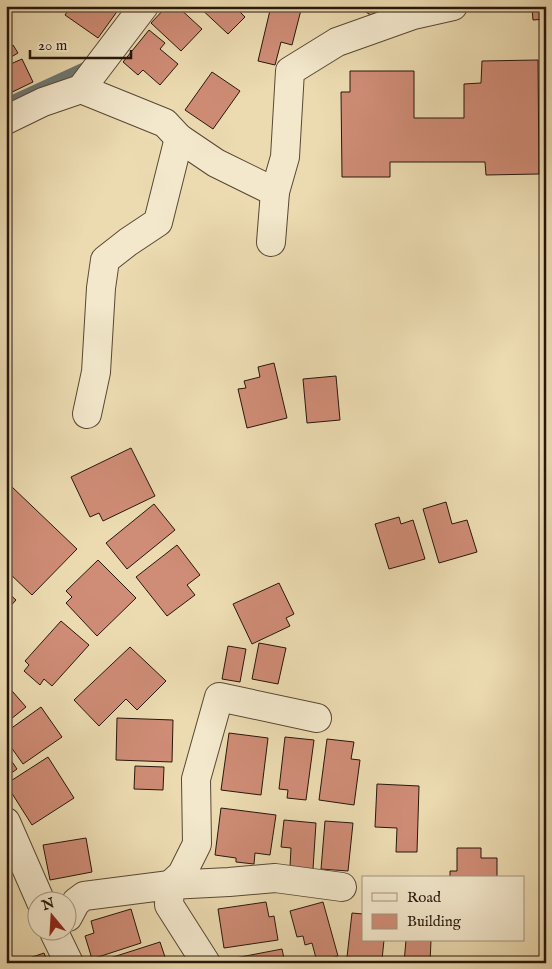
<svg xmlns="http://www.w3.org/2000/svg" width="552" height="969" font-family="'IM FELL English',serif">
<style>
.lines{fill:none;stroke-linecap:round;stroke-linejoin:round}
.stream{stroke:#6e7872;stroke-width:10}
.building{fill:#cf8c76;stroke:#27170b}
.street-casing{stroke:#584834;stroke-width:30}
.street{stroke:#f3e8cc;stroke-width:28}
</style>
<rect width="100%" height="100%" fill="#ecdbb1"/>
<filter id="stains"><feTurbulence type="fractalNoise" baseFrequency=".004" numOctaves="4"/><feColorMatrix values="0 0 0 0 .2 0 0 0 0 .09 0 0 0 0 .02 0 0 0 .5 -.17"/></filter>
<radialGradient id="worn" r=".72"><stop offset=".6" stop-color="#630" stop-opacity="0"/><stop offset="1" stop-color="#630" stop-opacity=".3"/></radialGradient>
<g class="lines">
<polyline class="stream" points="6,103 89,65 90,63"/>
</g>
<g class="building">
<polygon points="71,6 121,6 98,38 65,15"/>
<polygon points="167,6 177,6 202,29 181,51 151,23"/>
<polygon points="198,6 234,6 245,17 228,34"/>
<polygon points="271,6 302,6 292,45 281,42 275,65 258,61"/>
<polygon points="357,6 378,6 372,16"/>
<polygon points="546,7 546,19 533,20 532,8"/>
<polygon points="149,30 165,43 160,49 178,64 160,85 143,70 138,75 123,62"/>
<polygon points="13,45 18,53 6,60 6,48"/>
<polygon points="22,59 33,82 6,95 6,66"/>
<polygon points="538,60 539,174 486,175 485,162 390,162 390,177 342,177 341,92 350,92 350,71 414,71 414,118 464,118 464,84 481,83 482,61"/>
<polygon points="212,72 240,91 213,129 185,110"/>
<polygon points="274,363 287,418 247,428 238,389 246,388 244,381 260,377 258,367"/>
<polygon points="336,376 340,420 307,423 303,379"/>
<polygon points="131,448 155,496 103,521 99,513 90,517 71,477"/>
<polygon points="11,486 77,549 32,595 6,570 6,490"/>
<polygon points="446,502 452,524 467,520 477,552 439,563 423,509"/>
<polygon points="154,504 175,530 127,569 106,543"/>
<polygon points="399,517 401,524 413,520 425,559 389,569 375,524"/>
<polygon points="177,545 200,575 187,585 195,595 167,616 136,577"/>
<polygon points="98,560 136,598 97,636 66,603 72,597 66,591"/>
<polygon points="279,583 294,614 286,618 290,626 252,644 233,604"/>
<polygon points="6,591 16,600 6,611"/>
<polygon points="61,621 89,645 52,686 44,679 40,685 24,671 29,665 25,661"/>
<polygon points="259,643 286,648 278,684 252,679"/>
<polygon points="228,646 246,649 240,682 222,679"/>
<polygon points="130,647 166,681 137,710 126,699 99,726 74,700"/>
<polygon points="6,684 26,707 6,723"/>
<polygon points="41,707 62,737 23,764 6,740 6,732"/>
<polygon points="117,718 173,720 172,762 116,760"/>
<polygon points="229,733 268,738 261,795 221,790"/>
<polygon points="285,737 314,740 306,800 287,798 288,790 279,789"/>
<polygon points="327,739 354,742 351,759 360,760 354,805 319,800"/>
<polygon points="6,753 17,769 6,777"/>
<polygon points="48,757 74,798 32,825 6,784"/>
<polygon points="135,766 164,767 163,790 134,789"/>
<polygon points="377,784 419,786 417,852 396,852 397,828 375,827"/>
<polygon points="221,808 276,815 270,855 255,853 254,864 236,862 236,858 215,855"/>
<polygon points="284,820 316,823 313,869 290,867 291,848 281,847"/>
<polygon points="325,821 353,823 348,871 321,869"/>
<polygon points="86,838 92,872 50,880 43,845"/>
<polygon points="457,848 481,848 481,858 497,858 497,878 450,878 450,871 457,871"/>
<polygon points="266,902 269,917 274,916 278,940 224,948 218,909"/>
<polygon points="323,902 338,956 317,962 312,943 305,945 303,936 297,937 290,911"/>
<polygon points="131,909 141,943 92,959 85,936 94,933 91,921"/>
<polygon points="352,913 363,914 363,940 384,940 382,960 347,957"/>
<polygon points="406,940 431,940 430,963 404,963"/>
<polygon points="160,942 167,963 111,963 110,958"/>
<polygon points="282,949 285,963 231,963 230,959"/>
<polygon points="44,953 48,963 15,963"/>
</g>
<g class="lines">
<defs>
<g id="street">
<polyline points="81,89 165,123 179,138 216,163 275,192 285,157 290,71 337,42 413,15 453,6"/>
<polyline points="6,120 43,102 81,89 144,6"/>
<polyline points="271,242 275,192"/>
<polyline points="87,414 96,372 101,288 105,260 128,242 158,222 179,138"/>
<polyline points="6,822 41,902"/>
<polyline points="170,885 182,874 197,844 196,779 219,697 317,718"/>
<polyline points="170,885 229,882 275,878 342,887"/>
<polyline points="68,917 76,902 84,896 170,885 169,905 206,963"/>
<polyline points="54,932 69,963"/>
</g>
</defs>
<use href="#street" class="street-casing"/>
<use href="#street" class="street"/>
</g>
<rect width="552" height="969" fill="none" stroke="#ecdbb1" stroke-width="25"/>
<rect x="8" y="8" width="537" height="954" fill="none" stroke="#27170b" stroke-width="2.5"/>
<rect x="12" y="12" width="527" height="944" fill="none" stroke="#27170b"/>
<rect x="362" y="876" width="162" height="65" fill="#f3e8cc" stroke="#a1947f"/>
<rect x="372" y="893" width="25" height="8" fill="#f3e8cc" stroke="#a1947f"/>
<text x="407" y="902" font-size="15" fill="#27170b">Road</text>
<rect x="372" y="914" width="25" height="15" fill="#cf8c76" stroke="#a1947f"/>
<text x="407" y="926" font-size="15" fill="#27170b">Building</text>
<g transform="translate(52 916) rotate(342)"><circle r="24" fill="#f3e8cc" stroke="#a1947f"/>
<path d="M0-4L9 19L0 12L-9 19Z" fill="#8f2418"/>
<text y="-8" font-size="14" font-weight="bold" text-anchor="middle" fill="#27170b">N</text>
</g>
<path d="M30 50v8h101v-8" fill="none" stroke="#27170b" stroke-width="2.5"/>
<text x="38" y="50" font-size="15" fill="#27170b" stroke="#f3e8cc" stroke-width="4" paint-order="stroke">20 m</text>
<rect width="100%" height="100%" filter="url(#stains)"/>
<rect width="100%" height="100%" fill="url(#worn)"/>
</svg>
